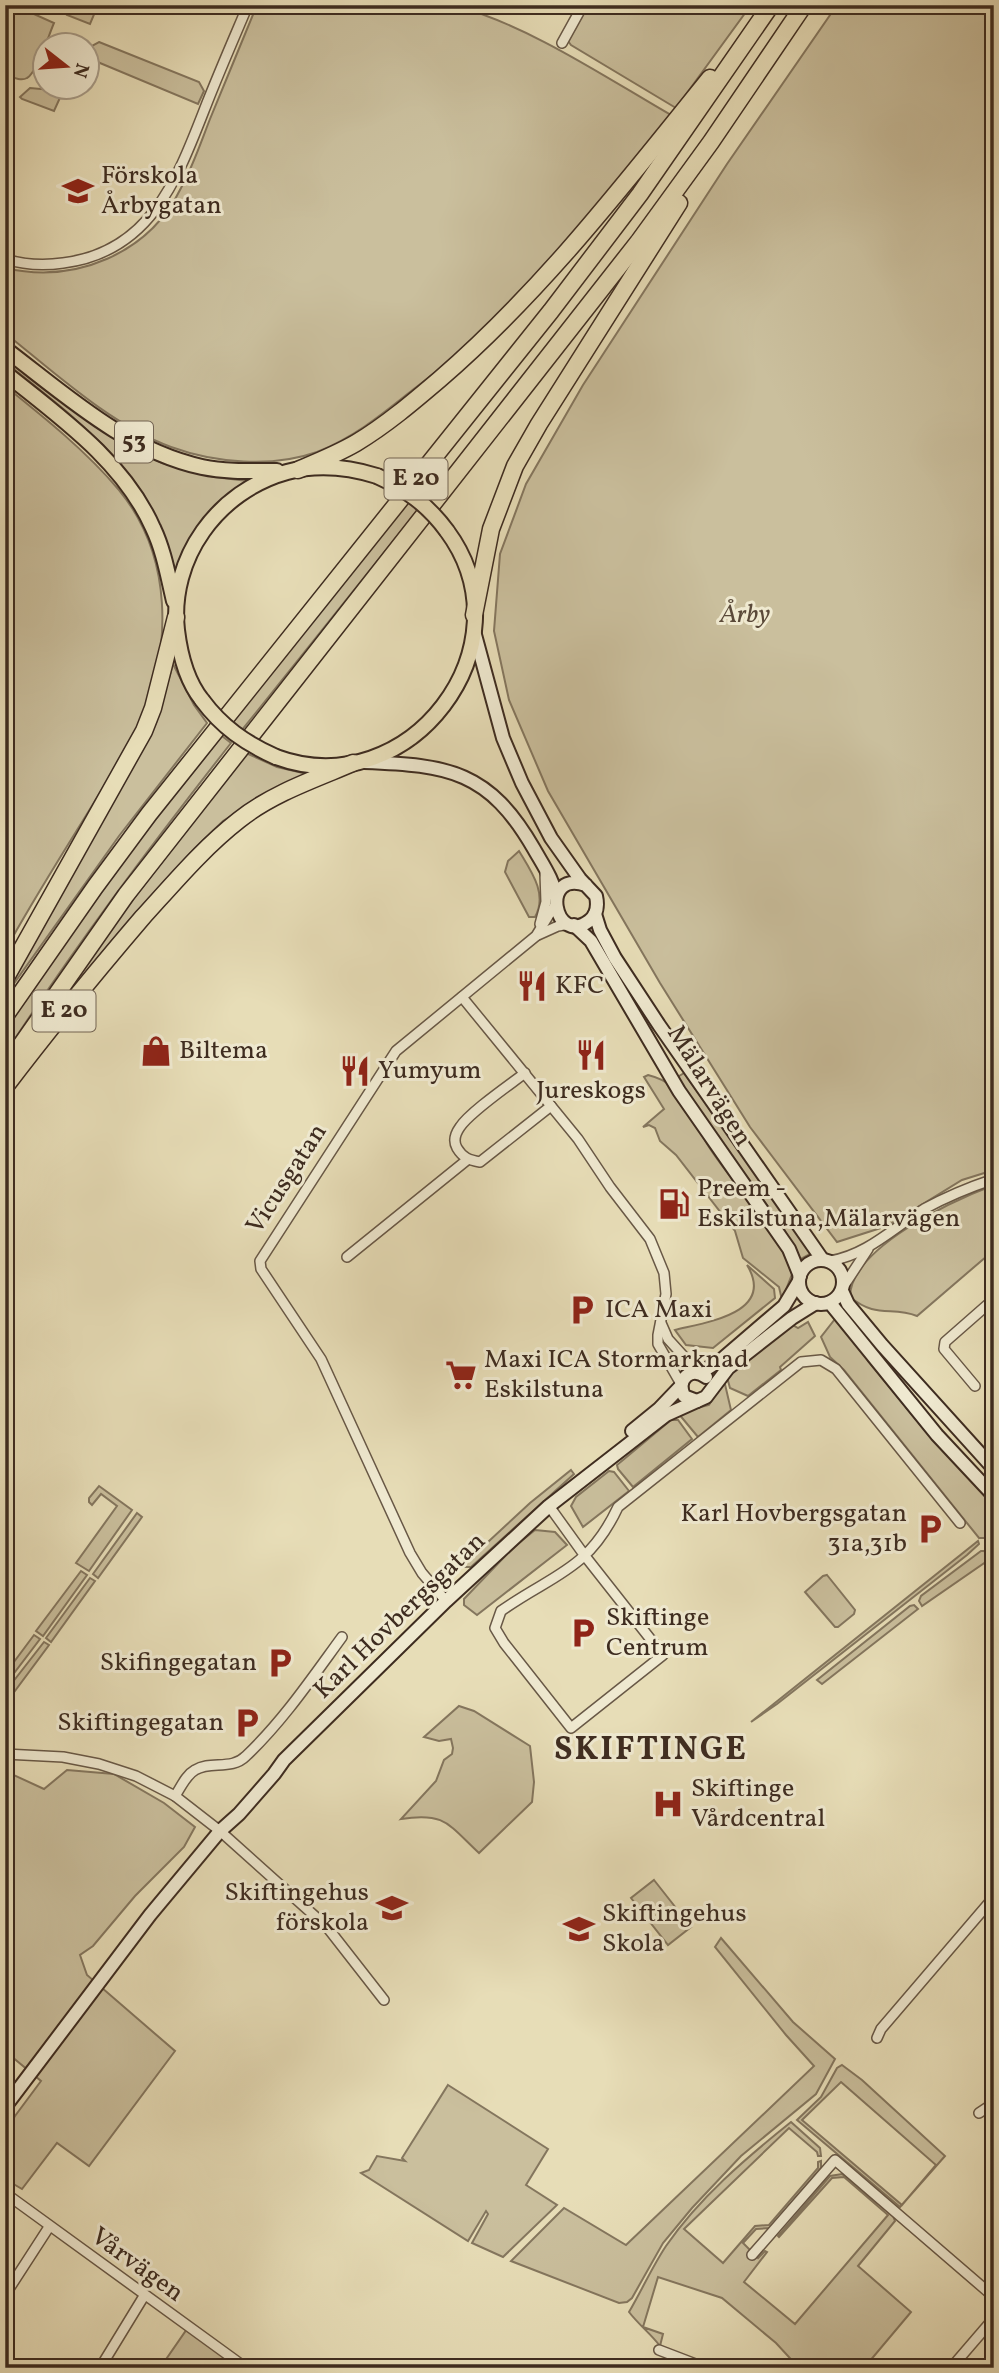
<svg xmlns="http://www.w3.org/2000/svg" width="999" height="2373" font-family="Vollkorn,serif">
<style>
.green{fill:#cabf9d;stroke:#84765e;stroke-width:2;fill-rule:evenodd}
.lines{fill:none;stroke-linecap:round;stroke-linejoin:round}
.street-casing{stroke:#685846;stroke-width:12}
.secondary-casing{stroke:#3e2c20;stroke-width:16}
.primary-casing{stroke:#3e2c20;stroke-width:18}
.highway-casing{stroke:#3e2c20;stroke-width:19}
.street{stroke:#efe9d0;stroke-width:9}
.secondary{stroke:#efe9d0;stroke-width:12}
.primary{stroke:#e7ddb7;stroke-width:14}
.highway{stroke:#e7ddb7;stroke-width:16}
.primary-bridge-casing{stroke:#3e2c20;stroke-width:18;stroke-linecap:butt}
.primary-bridge{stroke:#e7ddb7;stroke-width:14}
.labels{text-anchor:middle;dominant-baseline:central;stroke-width:6;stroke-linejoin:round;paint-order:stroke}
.shield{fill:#efe9d0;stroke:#736555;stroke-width:2}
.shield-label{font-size:24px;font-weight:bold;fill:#3e2c20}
.poi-label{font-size:26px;fill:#3e2c20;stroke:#efe9d0;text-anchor:start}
.park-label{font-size:26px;font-style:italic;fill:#5a4939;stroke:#efe9d0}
.street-label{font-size:26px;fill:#3e2c20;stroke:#efe9d0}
.district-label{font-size:33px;font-weight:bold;letter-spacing:2px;fill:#3e2c20;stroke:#efe9d0}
</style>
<rect width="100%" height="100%" fill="#e7ddb7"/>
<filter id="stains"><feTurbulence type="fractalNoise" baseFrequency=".00286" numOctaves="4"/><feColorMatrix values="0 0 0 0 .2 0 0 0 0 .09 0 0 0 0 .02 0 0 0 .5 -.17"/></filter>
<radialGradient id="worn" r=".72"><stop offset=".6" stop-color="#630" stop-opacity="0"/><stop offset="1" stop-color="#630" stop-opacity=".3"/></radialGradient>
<g class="green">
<path d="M5,5H14L54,23C49,34 37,73 27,78C20,82 11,76 5,74Z"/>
<polygon points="71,5 98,5 90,24 67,15"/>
<path d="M257,5L457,6C531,27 605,77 671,115C612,188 554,261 487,327C463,351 437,371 410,392C380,416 353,438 317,452C272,468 215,463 171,447C111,425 55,373 5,333V268C75,284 149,254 181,188C193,166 201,142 210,119C226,81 241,43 257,5Z"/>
<polygon points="588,5 751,5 676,108 571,45 568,41"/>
<polygon points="837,5 994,5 994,1170 962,1180 887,1226 837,1242 750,1127 660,983 548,791 509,700 494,631 500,554 526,484 583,385 727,164"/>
<polygon points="99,42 199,82 204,91 198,104 88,58 88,48"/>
<polygon points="30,88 63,91 54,111 22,99 20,97"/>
<path d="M5,355L127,447L162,463L214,477L248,481C214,504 192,530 178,569L174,567C151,471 78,421 5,362Z"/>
<path d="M5,386C45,418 86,451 119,490C173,556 172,647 141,722C132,744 116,766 104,786C71,841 36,894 5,951Z"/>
<polygon points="409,501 419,509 242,730 231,721"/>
<polygon points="173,664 194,705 207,723 119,836 5,996 5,992 156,723"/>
<path d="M222,736L231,743C152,844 75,946 5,1054V1030L45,970L137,843Z"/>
<polygon points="246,753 277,767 303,773 304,775 270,792 223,821 194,849 125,925 56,1009 119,918"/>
<path d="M519,851C531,871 548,894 535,917H529L505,872L508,861Z"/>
<polygon points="684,1073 812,1253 799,1260 784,1229 676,1078"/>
<path d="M648,1075C656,1077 666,1081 672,1087C688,1104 697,1128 709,1147C736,1189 777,1226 792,1274L782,1300L779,1287L743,1258L735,1231L676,1155L660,1141L655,1128L649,1125L643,1127L664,1109L644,1077Z"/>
<path d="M994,1185V1250L917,1316C891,1306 877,1319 850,1297C850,1248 954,1200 994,1185Z"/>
<path d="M747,1265L774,1289L775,1298L713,1348L686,1345L675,1330C707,1322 776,1313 747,1265Z"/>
<polygon points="835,1319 866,1354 868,1361 928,1434 994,1504 994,1531 984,1538 979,1538 844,1370 830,1357 821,1337"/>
<polygon points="808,1322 815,1336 780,1367 781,1370 748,1396 730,1388 727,1377 791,1324 798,1328"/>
<polygon points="724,1380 731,1410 698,1437 678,1413 709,1405"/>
<polygon points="671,1420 678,1420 692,1439 633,1487 618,1469 617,1465"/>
<polygon points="571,1470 574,1474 471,1567 461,1567 530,1503"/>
<polygon points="609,1471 614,1472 629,1491 583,1527 571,1506 576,1497"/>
<polygon points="99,1486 132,1510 89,1571 76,1563 117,1506 101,1494 92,1505 89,1502 89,1498"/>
<polygon points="137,1513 142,1517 98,1578 93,1574"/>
<polygon points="535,1530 555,1532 567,1545 477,1615 464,1605 464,1599 514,1547"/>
<polygon points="978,1541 979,1544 967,1555 777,1704 751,1722"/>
<polygon points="981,1551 984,1551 990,1559 922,1606 919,1601 921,1596"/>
<polygon points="81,1571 87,1575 43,1636 36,1631"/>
<polygon points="827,1575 855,1610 854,1614 838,1627 835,1627 805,1592 823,1576"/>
<polygon points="90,1578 95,1581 51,1642 46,1638"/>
<polygon points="914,1605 918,1609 822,1684 817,1680 910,1606"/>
<polygon points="34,1635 40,1639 5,1685 5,1674"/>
<polygon points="44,1642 49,1645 12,1695 13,1747 7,1738 5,1692"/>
<path d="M459,1706L474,1711L530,1746L534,1782L532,1802L479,1853C448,1824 445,1812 401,1819L436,1781L444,1760L452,1754L453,1748L451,1739L439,1741L424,1737Z"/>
<polygon points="67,1770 114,1774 164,1803 195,1827 184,1847 135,1896 93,1946 80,1955 87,1975 175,2051 89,2166 57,2143 22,2189 5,2179 5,2133 15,2116 41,2081 5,2051 5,1771 44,1789"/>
<polygon points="654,1880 691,1927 668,1945 631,1898"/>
<polygon points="721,1938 793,2022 835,2059 816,2094 741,2156 692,2208 663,2243 632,2298 627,2302 619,2303 511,2261 564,2208 626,2245 814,2066 786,2035 715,1947"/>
<path d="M842,2065L862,2080L945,2156L900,2207L797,2120L821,2097L837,2068ZM841,2082L936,2165L902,2205L802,2120Z"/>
<polygon points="448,2085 548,2149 526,2185 557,2205 503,2257 472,2243 488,2214 486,2211 468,2241 361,2173 369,2170 377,2156 405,2161 402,2158"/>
<path d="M791,2122L820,2148L821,2156H818L817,2152L789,2128L684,2229L723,2263L755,2226L769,2225L818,2168V2162L821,2161V2168L770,2228L756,2229L743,2243L758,2258L765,2251L767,2252L744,2282L795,2324L888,2215L844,2177L832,2178L779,2237L778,2236L830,2176L842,2174L893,2216L895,2221L858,2266L911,2312L864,2368H799L776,2343L722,2298L658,2277L643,2327L663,2334L660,2346C651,2334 639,2325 629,2312C642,2290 652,2267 666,2246C699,2198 746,2158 791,2122Z"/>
<polygon points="187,2329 235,2363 232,2368 160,2368"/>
</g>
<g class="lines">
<defs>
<g id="street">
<polyline points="562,43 583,5"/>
<path d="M5,259C25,265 43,266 63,263C152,252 178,177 207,103C220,70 234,38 248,5"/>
<polyline points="540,924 546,902 545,873"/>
<polyline points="538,935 558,926 570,924"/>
<polyline points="462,997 578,1139 610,1187 650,1239 664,1273 666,1294 658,1335 658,1344 681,1384"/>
<path d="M525,1073C508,1086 470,1112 460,1127C455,1134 453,1141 457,1148C463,1158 469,1160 480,1162L551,1106"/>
<polyline points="347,1257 467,1160"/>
<path d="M830,1261C867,1255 893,1228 924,1209C946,1197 970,1187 994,1179"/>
<polyline points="843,1287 868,1249"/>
<polyline points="661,1323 668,1339 698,1372"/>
<polyline points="975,1386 944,1349 945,1342 994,1299"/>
<path d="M549,1506L585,1556L663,1655L571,1728L504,1643L495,1628L501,1611C553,1574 588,1571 618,1507L801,1362L821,1360L836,1369L960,1523"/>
<polyline points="446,1601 422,1573 410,1553 321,1359 261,1269 260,1261 396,1051 536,936 555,905"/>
<polyline points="5,1754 63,1757 99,1764 136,1776 175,1796 220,1831 327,1927 384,2000"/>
<path d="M175,1796C181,1787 186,1775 195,1770C211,1760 231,1771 246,1756C283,1721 312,1678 342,1637"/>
<polyline points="877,2038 881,2029 994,1897"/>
<polyline points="979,2113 994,2103"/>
<polyline points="5,2193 246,2368"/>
<polyline points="752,2255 835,2160 994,2297"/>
<polyline points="5,2295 49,2227"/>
<polyline points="659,2350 706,2368"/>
<polyline points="100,2368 144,2296"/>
<polyline points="951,2368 994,2318"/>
</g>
<g id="secondary">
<path d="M474,631L503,738L522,783L551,838L580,879L596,896C598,905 597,915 589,921C554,947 539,869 586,885"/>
<path d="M364,762C449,765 489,771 534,849C543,865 554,880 556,898"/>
<polyline points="595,914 600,930 615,958 659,1025 822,1259"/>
<polyline points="574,925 591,941 679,1091 789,1249 800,1276"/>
<circle cx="821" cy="1282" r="22"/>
<polyline points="842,1291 848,1304 882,1345 994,1469"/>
<polyline points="830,1303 937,1435 994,1496"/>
<polyline points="700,1373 721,1360 784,1306 799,1281"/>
<path d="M697,1401L684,1396C676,1379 691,1366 706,1377"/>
<polyline points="632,1431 659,1409 681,1386"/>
<polyline points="5,2107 150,1915 220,1831 239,1814 274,1774 284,1760 446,1601 549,1506 666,1415 706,1397 728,1368 792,1318 816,1303"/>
</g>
<g id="primary">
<path d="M5,349C66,395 125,450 202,467C226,472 252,471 277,471"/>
<path d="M5,373C60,417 124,462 153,528C164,551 168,576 174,601"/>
<path d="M202,700C186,680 180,655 177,630C169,558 218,491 287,472C317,464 348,467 377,476"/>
<path d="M276,757C409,806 532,646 447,531"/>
</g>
<g id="highway">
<path d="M298,470C317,462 337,454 356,443C386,425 413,402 440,379C543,290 625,183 710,78"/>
<polyline points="474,615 491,529 515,466 539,424 679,203"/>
<polyline points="5,979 144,731 153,708 176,617"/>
<polyline points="5,1016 95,887 149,814 551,311 640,194 771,5"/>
<polyline points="5,1068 126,895 639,241 711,142 804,5"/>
<path d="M5,1087C49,1029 95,973 142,918C173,884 203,848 239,820C271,794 315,779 353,763"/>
</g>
</defs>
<use href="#street" class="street-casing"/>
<use href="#secondary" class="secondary-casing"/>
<use href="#primary" class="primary-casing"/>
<use href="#highway" class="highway-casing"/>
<use href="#street" class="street"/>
<use href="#secondary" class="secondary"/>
<use href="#primary" class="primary"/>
<use href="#highway" class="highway"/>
<defs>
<g id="primary-bridge">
<path d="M377,476C406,489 428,505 447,531"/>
<path d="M202,700C222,727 245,743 276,757"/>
</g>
</defs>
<use href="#primary-bridge" class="primary-bridge-casing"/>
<use href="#primary-bridge" class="primary-bridge"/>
</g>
<defs>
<symbol id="school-bare" viewBox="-9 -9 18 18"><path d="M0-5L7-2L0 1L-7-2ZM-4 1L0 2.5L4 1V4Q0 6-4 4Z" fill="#8f2418" stroke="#efe9d0" stroke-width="2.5" paint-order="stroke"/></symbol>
<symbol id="restaurant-bare" viewBox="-9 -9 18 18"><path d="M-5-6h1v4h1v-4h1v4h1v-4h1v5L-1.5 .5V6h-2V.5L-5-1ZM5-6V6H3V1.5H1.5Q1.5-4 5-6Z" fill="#8f2418" stroke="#efe9d0" stroke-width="2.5" paint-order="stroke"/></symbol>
<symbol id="shop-bare" viewBox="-9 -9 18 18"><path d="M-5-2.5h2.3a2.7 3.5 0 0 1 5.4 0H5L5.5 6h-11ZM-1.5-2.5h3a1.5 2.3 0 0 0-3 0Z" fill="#8f2418" stroke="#efe9d0" stroke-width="2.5" paint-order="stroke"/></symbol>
<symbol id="fuel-bare" viewBox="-9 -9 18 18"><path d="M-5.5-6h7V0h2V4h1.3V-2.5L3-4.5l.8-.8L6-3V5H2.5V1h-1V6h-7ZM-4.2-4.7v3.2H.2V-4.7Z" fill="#8f2418" stroke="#efe9d0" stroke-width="2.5" paint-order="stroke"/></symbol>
<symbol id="parking-bare" viewBox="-9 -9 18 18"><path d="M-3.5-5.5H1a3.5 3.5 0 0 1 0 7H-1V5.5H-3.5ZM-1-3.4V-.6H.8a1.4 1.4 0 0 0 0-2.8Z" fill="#8f2418" stroke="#efe9d0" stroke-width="2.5" paint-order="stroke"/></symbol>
<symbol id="supermarket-bare" viewBox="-9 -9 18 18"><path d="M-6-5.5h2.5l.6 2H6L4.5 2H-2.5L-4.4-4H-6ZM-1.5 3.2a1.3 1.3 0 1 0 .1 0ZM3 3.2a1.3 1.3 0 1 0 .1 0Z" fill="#8f2418" stroke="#efe9d0" stroke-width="2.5" paint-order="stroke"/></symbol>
<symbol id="hospital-bare" viewBox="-9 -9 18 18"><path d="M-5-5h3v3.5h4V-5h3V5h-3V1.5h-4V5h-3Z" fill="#8f2418" stroke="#efe9d0" stroke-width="2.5" paint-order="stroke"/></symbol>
</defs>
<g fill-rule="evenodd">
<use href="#school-bare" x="56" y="169" width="44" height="44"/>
<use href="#restaurant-bare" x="510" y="964" width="44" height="44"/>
<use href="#shop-bare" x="134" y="1029" width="44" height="44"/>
<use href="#restaurant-bare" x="569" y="1033" width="44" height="44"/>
<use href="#restaurant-bare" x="333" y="1049" width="44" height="44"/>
<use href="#fuel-bare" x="652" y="1182" width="44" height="44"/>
<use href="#parking-bare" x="560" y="1288" width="44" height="44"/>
<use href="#supermarket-bare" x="439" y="1353" width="44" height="44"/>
<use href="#parking-bare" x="908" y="1507" width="44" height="44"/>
<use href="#parking-bare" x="561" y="1611" width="44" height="44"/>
<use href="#parking-bare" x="258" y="1641" width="44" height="44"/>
<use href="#parking-bare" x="225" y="1701" width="44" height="44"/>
<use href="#hospital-bare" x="646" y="1782" width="44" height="44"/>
<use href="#school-bare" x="370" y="1886" width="44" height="44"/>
<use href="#school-bare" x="557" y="1907" width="44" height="44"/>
</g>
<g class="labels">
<g class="shield">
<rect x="115" y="421.5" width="38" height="41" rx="5"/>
<rect x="384.5" y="458.5" width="63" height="41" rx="5"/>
<rect x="32.5" y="990.5" width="63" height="41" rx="5"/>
</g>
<g class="shield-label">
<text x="134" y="442">53</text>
<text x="416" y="479">E 20</text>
<text x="64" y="1011">E 20</text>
</g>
<g class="poi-label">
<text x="101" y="176">Förskola<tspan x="101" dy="30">Årbygatan</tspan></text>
<text x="555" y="986">KFC</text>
<text x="179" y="1051">Biltema</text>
<text x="378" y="1071">Yumyum</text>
<text x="591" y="1091" text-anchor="middle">Jureskogs</text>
<text x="697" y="1189">Preem -<tspan x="697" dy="30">Eskilstuna,Mälarvägen</tspan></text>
<text x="605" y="1310">ICA Maxi</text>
<text x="484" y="1360">Maxi ICA Stormarknad<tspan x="484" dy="30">Eskilstuna</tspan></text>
<text x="907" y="1514" text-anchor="end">Karl Hovbergsgatan<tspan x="907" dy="30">31a,31b</tspan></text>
<text x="606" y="1618">Skiftinge<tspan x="606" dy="30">Centrum</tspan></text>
<text x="257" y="1663" text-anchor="end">Skifingegatan</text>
<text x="224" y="1723" text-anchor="end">Skiftingegatan</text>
<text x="691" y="1789">Skiftinge<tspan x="691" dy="30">Vårdcentral</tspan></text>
<text x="369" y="1893" text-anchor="end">Skiftingehus<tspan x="369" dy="30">förskola</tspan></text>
<text x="602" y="1914">Skiftingehus<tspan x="602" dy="30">Skola</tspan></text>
</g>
<g class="park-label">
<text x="745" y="615">Årby</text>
</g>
<g class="street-label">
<text transform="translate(709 1086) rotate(58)">Mälarvägen</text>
<text transform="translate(287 1179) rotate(-57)">Vicusgatan</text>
<text transform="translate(400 1616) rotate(-44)">Karl Hovbergsgatan</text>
<text transform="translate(137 2265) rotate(36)">Vårvägen</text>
</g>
<g class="district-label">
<text x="651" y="1751">SKIFTINGE</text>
</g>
</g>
<rect width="999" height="2373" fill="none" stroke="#e7ddb7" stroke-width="28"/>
<rect x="7" y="7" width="985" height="2359" fill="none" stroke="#3e2c20" stroke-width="3.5"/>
<rect x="14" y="14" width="971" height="2345" fill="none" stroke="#3e2c20" stroke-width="2"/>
<g transform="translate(66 66) rotate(107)"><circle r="33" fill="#efe9d0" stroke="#a89d8a" stroke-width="2"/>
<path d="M0-5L12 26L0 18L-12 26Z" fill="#8f2418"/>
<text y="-10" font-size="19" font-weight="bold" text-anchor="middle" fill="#3e2c20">N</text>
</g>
<rect width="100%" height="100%" filter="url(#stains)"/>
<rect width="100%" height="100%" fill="url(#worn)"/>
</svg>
